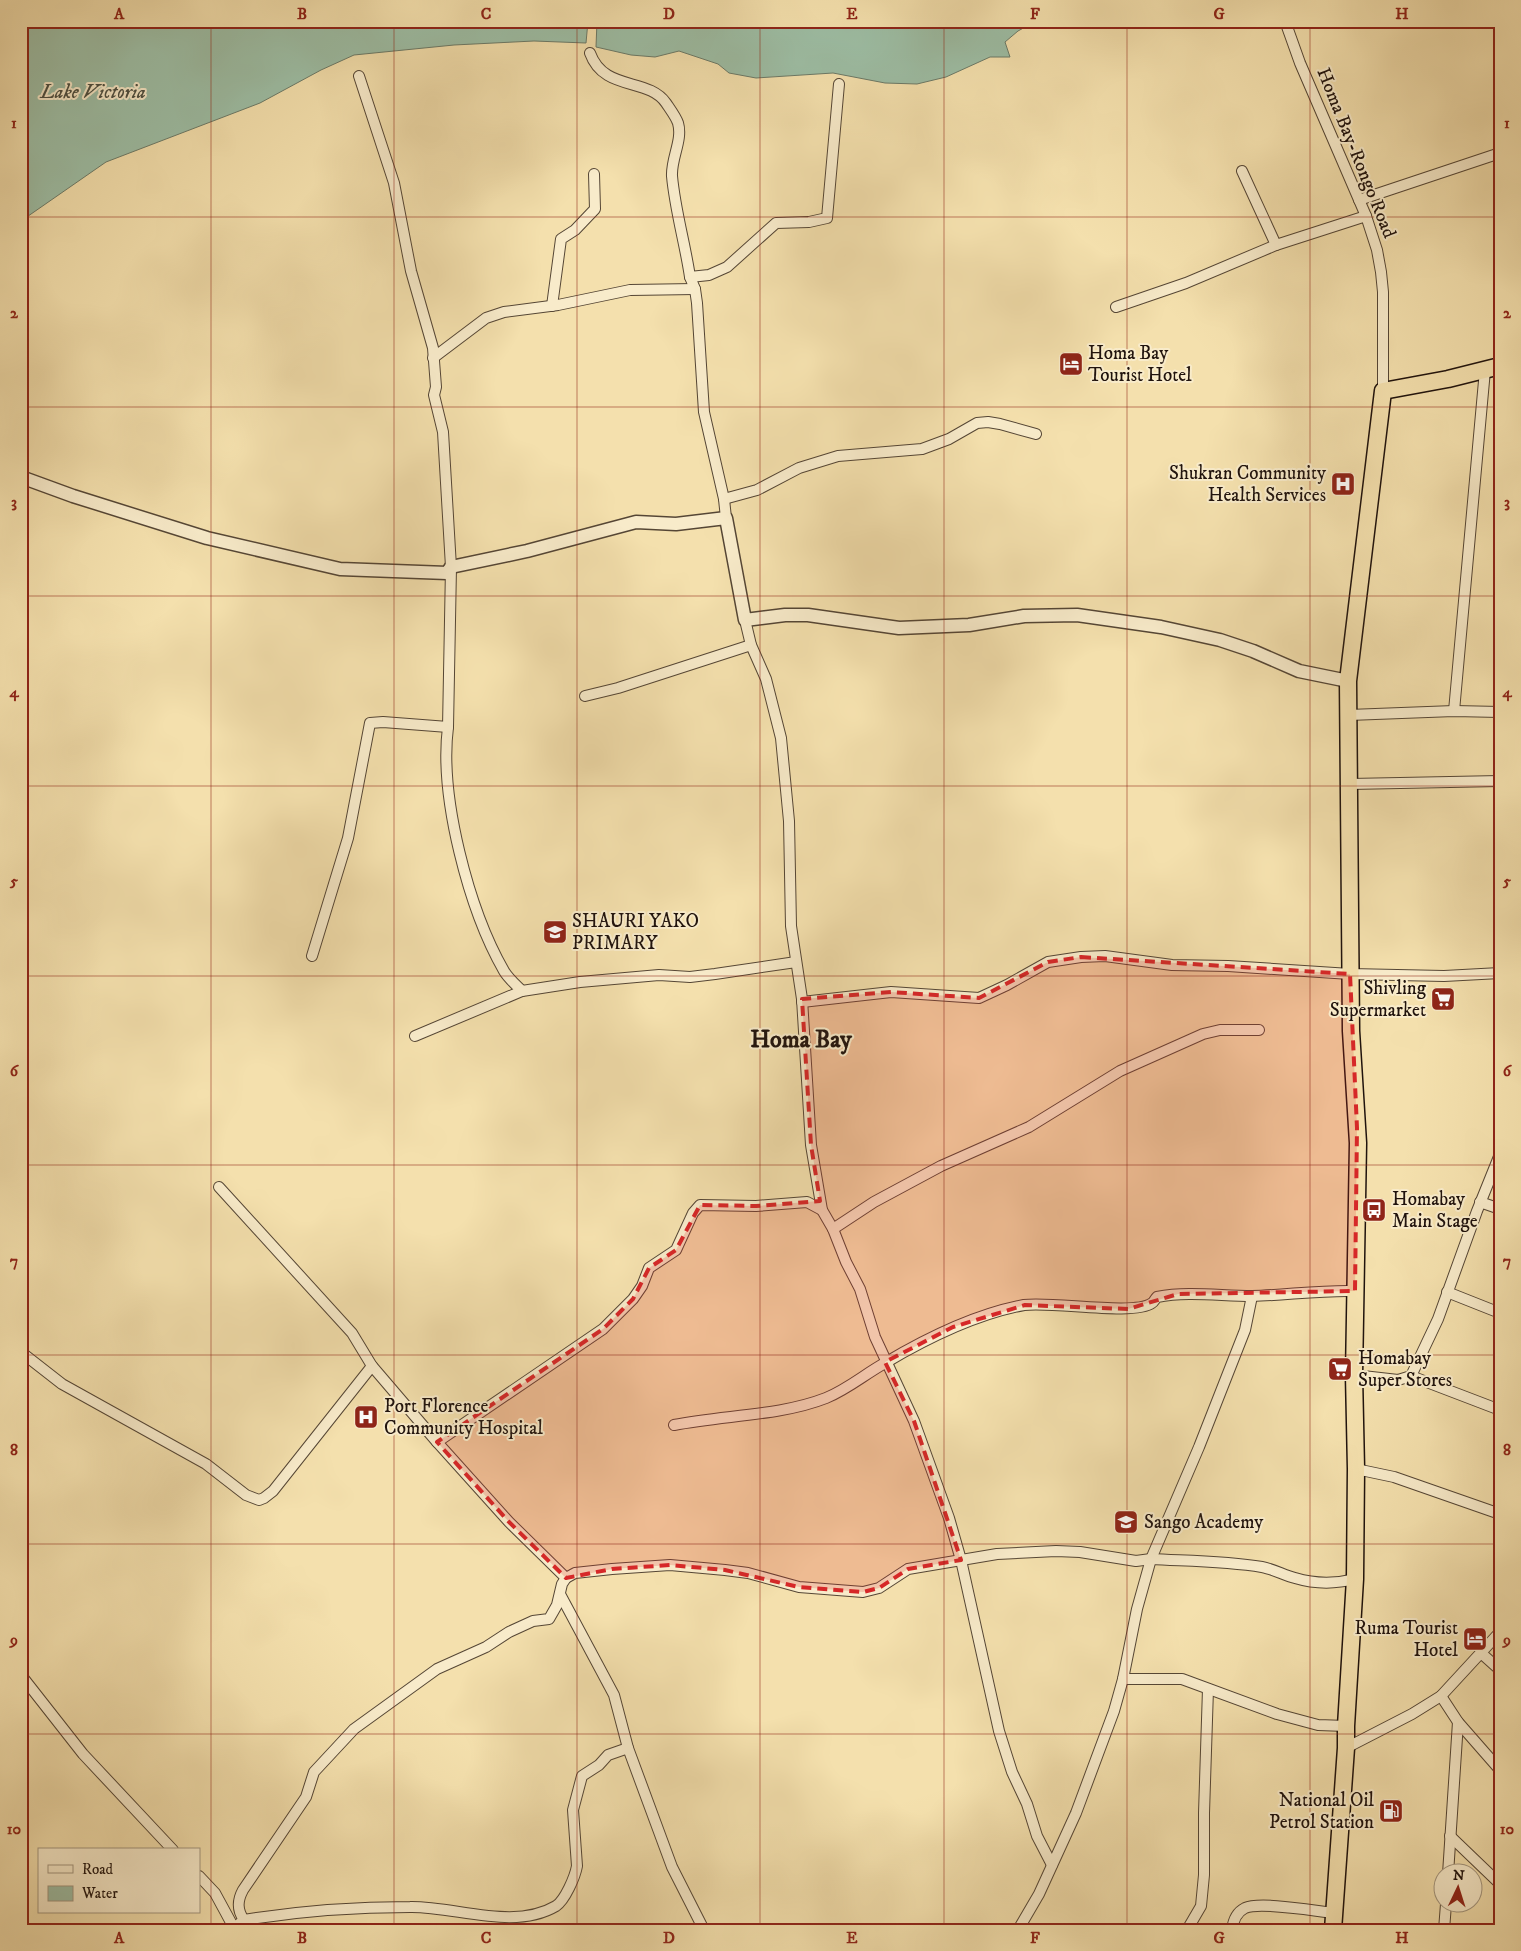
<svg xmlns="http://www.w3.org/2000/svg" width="1521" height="1951" font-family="'IM FELL DW Pica',serif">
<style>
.water{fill:#9dbea5;stroke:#6b7a68}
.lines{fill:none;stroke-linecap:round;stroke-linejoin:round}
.minor-casing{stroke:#554635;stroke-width:12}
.tertiary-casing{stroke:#554635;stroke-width:15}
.trunk-casing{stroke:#20130d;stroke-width:19}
.minor{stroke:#f8ebca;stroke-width:10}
.tertiary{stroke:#f8ebca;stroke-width:12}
.trunk{stroke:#f4e0ad;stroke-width:16}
.marked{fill:#d62828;fill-opacity:0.2;stroke:#d62828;stroke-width:4;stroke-dasharray:10 6;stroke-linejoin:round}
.grid{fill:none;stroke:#8f2418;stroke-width:1;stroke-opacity:0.55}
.labels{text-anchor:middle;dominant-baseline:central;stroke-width:4;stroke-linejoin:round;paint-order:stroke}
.street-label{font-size:19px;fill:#20130d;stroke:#f8ebca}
.poi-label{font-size:19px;fill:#20130d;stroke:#f8ebca;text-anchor:start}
.water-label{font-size:20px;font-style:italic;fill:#4c4f42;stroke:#f8ebca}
.district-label{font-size:24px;font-weight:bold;fill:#20130d;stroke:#f8ebca}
.neatline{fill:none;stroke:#8f2418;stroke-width:2}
.grid-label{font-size:16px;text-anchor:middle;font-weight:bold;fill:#8f2418}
</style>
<rect width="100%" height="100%" fill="#f4e0ad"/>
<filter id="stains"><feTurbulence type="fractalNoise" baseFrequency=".004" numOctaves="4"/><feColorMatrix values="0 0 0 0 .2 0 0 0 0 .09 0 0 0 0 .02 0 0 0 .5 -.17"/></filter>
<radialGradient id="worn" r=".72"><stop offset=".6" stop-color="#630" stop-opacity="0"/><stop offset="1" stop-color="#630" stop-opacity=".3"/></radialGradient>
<g class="water">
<polygon points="21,21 588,21 586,43 534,41 454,45 354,55 321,70 260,103 106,162 21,221"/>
<polygon points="597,21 1036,21 1018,31 1005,42 1010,57 990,57 946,77 917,84 885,83 833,73 756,78 729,73 718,64 679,51 655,57 631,55 596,47"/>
</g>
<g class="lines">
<defs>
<g id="minor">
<polyline points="1285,21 1300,63 1366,216 1377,250 1381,272 1383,292 1383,391"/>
<path d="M590,53C604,92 648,77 666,103C670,109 676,117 678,123C683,140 671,158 672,176C675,210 685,243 690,277L695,289L697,303L704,412L724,499L726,518"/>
<path d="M359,76L394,183L411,271L433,348L436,387L434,395L443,432L451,567L448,727C439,797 469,910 504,971C508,978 516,985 522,991"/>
<polyline points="1242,171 1276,245"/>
<polyline points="1359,200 1500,153"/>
<polyline points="690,277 709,275 727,267 776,223 809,222 827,218 839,84"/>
<polyline points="552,306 561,239 575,230 595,209 594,174"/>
<polyline points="1116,307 1186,283 1276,245 1366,216"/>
<polyline points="433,358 486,318 504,312 558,305 630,290 695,289"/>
<polyline points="724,499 757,490 799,468 838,456 922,449 949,439 977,423 988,422 1000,424 1036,434"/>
<polyline points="745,620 751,645 766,679 781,738 789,821 791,926 802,999 811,1145 822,1210 833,1229 846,1262 860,1289 875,1337 914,1421 949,1518 961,1560 999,1731 1012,1772 1027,1804 1037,1836 1052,1865"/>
<polyline points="585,696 618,688 751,645"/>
<polyline points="1454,711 1485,370"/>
<polyline points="1349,715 1454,711 1500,712"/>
<polyline points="1350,784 1500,781"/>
<polyline points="312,956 348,838 370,723 383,722 448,727"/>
<polyline points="802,999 802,1002 891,992 979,998 1007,985 1048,962 1081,957 1105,956 1172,965 1228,966 1350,974 1444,976 1500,973"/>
<polyline points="415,1036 522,991 580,982 659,975 690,977 715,974 796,962"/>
<polyline points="219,1187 352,1333 372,1366 437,1442 509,1522 566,1578"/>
<polyline points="1480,1202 1500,1209"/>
<polyline points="833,1229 874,1202 941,1166 1029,1127 1120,1071 1203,1034 1220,1030 1259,1030"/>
<polyline points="1447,1292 1500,1313"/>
<polyline points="21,1352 62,1384 206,1464 246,1495 259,1500 264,1498 273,1491 372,1366"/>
<polyline points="1354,1375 1398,1380 1411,1376 1438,1319 1477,1211 1500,1154"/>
<polyline points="1411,1376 1500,1410"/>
<path d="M674,1425C724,1415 780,1416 826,1398C848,1389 865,1374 885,1363C927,1338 976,1314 1024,1305C1053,1301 1134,1316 1152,1303C1154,1302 1155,1299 1157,1297C1188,1291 1220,1296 1252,1296C1287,1295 1320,1290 1355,1291"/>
<polyline points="437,1442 603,1329 633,1299 642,1286 649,1268 676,1250 693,1213 700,1205 756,1206 807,1202 822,1210"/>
<polyline points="1356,1469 1394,1477 1500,1514"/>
<polyline points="560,1594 614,1695 628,1748 672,1867 704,1930"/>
<polyline points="1481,1653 1500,1670"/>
<polyline points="21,1675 83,1754 173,1850"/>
<polyline points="1123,1679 1182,1679 1277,1714 1318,1725 1346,1726"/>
<polyline points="1441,1696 1458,1722 1500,1770"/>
<polyline points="1346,1748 1412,1714 1441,1696 1500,1632"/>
<polyline points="1450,1836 1500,1884"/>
<polyline points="1448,1874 1458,1722"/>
<polyline points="199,1876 215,1893 234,1928"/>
<path d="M244,1920C299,1911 354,1907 410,1907C455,1906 514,1931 556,1906C565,1900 575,1877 577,1866L573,1810L582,1776L599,1765L608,1755L628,1748"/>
<path d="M235,1930L234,1928L244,1920C237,1910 237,1901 243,1890L306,1797L314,1772L354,1729L437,1669L486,1647L509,1632L533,1621L549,1619L557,1605L562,1584L566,1578L575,1573L612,1569L670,1565L725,1570L748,1573L799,1587L863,1592L879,1588L908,1569L997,1554L1056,1551L1080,1552L1136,1561L1151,1559C1188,1561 1226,1561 1262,1567C1273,1569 1284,1575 1295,1578C1315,1584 1335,1584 1355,1579"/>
<polyline points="1018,1930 1039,1894 1076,1813 1114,1711 1123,1679 1137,1609 1151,1559 1199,1447 1245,1330 1252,1296"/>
<polyline points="1187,1930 1201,1906 1204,1875 1204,1813 1208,1689"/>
<path d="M1232,1930C1233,1921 1237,1912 1245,1908C1260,1901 1315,1911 1334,1913"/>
<polyline points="1444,1930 1446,1904"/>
</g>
<polyline id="tertiary" points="21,477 73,496 207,538 340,569 447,573 451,567 527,551 636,522 676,524 726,518 745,620 785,615 808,615 899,628 969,625 1024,616 1077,615 1161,627 1220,640 1253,651 1299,671 1348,681"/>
<polyline id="trunk" points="1333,1930 1346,1748 1346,1726 1355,1579 1356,1469 1354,1375 1358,1143 1351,1031 1348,681 1383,391 1448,379 1500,366"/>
</defs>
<use href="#minor" class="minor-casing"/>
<use href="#tertiary" class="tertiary-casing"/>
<use href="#trunk" class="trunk-casing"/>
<use href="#minor" class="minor"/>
<use href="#tertiary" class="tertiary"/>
<use href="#trunk" class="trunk"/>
</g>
<path class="marked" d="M1081,957L1350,974L1357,1128L1355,1291L1178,1294L1128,1309L1025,1305L953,1327L885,1362L914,1421L961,1560L908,1569L879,1588L863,1592L799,1587L725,1570L670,1565L612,1569L566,1578L509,1522L437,1442L603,1329L633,1299L649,1268L676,1250L700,1205L756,1206L820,1201L811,1145L802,999L891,992L979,998L1048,962Z"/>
<path class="grid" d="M211,21V1930M394,21V1930M577,21V1930M760,21V1930M944,21V1930M1127,21V1930M1310,21V1930M21,217H1500M21,407H1500M21,596H1500M21,786H1500M21,976H1500M21,1165H1500M21,1355H1500M21,1544H1500M21,1734H1500"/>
<defs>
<symbol id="hotel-square" viewBox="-11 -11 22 22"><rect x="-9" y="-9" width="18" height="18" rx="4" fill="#8f2418" stroke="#f8ebca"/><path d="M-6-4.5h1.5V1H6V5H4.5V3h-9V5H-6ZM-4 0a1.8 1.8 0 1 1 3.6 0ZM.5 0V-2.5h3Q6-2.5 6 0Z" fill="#fff"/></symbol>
<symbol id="hospital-square" viewBox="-11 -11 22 22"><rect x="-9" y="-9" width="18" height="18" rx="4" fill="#8f2418" stroke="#f8ebca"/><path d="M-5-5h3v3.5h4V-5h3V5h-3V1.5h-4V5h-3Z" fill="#fff"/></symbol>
<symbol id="school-square" viewBox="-11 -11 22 22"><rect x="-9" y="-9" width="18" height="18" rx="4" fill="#8f2418" stroke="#f8ebca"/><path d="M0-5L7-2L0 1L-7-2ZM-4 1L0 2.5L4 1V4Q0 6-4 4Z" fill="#fff"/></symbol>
<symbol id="supermarket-square" viewBox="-11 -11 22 22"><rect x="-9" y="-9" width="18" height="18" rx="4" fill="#8f2418" stroke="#f8ebca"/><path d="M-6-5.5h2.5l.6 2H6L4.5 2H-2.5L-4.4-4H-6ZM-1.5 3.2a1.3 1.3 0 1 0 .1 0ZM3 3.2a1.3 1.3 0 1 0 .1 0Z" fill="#fff"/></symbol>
<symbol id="bus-square" viewBox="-11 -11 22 22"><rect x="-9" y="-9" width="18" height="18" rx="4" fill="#8f2418" stroke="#f8ebca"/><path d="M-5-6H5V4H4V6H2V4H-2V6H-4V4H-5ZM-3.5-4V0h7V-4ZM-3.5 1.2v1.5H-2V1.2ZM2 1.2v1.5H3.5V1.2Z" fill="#fff"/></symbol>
<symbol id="fuel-square" viewBox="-11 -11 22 22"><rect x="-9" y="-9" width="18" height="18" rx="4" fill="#8f2418" stroke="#f8ebca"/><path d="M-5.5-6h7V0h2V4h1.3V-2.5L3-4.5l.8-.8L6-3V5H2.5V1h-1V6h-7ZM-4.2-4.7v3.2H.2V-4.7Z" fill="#fff"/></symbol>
</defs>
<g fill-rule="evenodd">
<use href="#hotel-square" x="1057" y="350" width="28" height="28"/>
<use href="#hospital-square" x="1329" y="470" width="28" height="28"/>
<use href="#school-square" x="541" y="918" width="28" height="28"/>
<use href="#supermarket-square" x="1429" y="985" width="28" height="28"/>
<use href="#bus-square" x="1360" y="1196" width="28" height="28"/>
<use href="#supermarket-square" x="1326" y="1355" width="28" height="28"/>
<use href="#hospital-square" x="352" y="1403" width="28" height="28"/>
<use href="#school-square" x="1112" y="1508" width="28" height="28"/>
<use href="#hotel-square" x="1461" y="1625" width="28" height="28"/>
<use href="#fuel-square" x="1377" y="1797" width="28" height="28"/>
</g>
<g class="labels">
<g class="street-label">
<text transform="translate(1356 153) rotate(68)">Homa Bay-Rongo Road</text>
</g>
<g class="poi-label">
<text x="1088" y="353">Homa Bay<tspan x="1088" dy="22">Tourist Hotel</tspan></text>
<text x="1326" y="473" text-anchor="end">Shukran Community<tspan x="1326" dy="22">Health Services</tspan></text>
<text x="572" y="921">SHAURI YAKO<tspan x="572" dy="22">PRIMARY</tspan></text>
<text x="1426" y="988" text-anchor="end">Shivling<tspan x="1426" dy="22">Supermarket</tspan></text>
<text x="1392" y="1199">Homabay<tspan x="1392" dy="22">Main Stage</tspan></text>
<text x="1358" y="1358">Homabay<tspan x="1358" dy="22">Super Stores</tspan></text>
<text x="384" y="1406">Port Florence<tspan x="384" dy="22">Community Hospital</tspan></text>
<text x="1144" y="1522">Sango Academy</text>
<text x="1458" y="1628" text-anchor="end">Ruma Tourist<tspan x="1458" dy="22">Hotel</tspan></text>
<text x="1374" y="1800" text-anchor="end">National Oil<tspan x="1374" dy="22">Petrol Station</tspan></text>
</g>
<g class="water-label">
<text x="93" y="92">Lake Victoria</text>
</g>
<g class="district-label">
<text x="801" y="1040">Homa Bay</text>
</g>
</g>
<rect width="1521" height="1951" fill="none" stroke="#f4e0ad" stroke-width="55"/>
<rect x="38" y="1848" width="162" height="65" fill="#f8ebca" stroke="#a2957e"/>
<rect x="48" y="1865" width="25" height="8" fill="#f8ebca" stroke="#a2957e"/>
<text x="82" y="1874" font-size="15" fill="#20130d">Road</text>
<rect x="48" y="1886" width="25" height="15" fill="#9dbea5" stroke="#a2957e"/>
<text x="82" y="1898" font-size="15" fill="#20130d">Water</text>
<g transform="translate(1458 1888) rotate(4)"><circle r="24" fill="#f8ebca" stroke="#a2957e"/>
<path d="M0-4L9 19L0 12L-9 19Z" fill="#8f2418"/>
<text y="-8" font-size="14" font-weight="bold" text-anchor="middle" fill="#20130d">N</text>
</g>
<rect x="28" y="28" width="1466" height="1896" class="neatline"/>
<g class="grid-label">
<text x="119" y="19">A</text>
<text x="302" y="19">B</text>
<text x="486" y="19">C</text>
<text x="669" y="19">D</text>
<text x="852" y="19">E</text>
<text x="1035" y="19">F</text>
<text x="1219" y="19">G</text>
<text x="1402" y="19">H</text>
<text x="14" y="128">1</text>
<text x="1507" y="128">1</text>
<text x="14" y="318">2</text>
<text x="1507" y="318">2</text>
<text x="14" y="507">3</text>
<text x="1507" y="507">3</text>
<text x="14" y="697">4</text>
<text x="1507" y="697">4</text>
<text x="14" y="886">5</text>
<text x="1507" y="886">5</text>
<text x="14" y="1076">6</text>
<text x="1507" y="1076">6</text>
<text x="14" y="1266">7</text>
<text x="1507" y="1266">7</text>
<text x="14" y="1455">8</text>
<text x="1507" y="1455">8</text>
<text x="14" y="1645">9</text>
<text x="1507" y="1645">9</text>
<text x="14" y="1834">10</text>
<text x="1507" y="1834">10</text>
<text x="119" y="1943">A</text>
<text x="302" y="1943">B</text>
<text x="486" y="1943">C</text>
<text x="669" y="1943">D</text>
<text x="852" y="1943">E</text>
<text x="1035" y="1943">F</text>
<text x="1219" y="1943">G</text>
<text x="1402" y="1943">H</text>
</g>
<rect width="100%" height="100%" filter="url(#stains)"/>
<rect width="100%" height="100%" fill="url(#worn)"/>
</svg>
